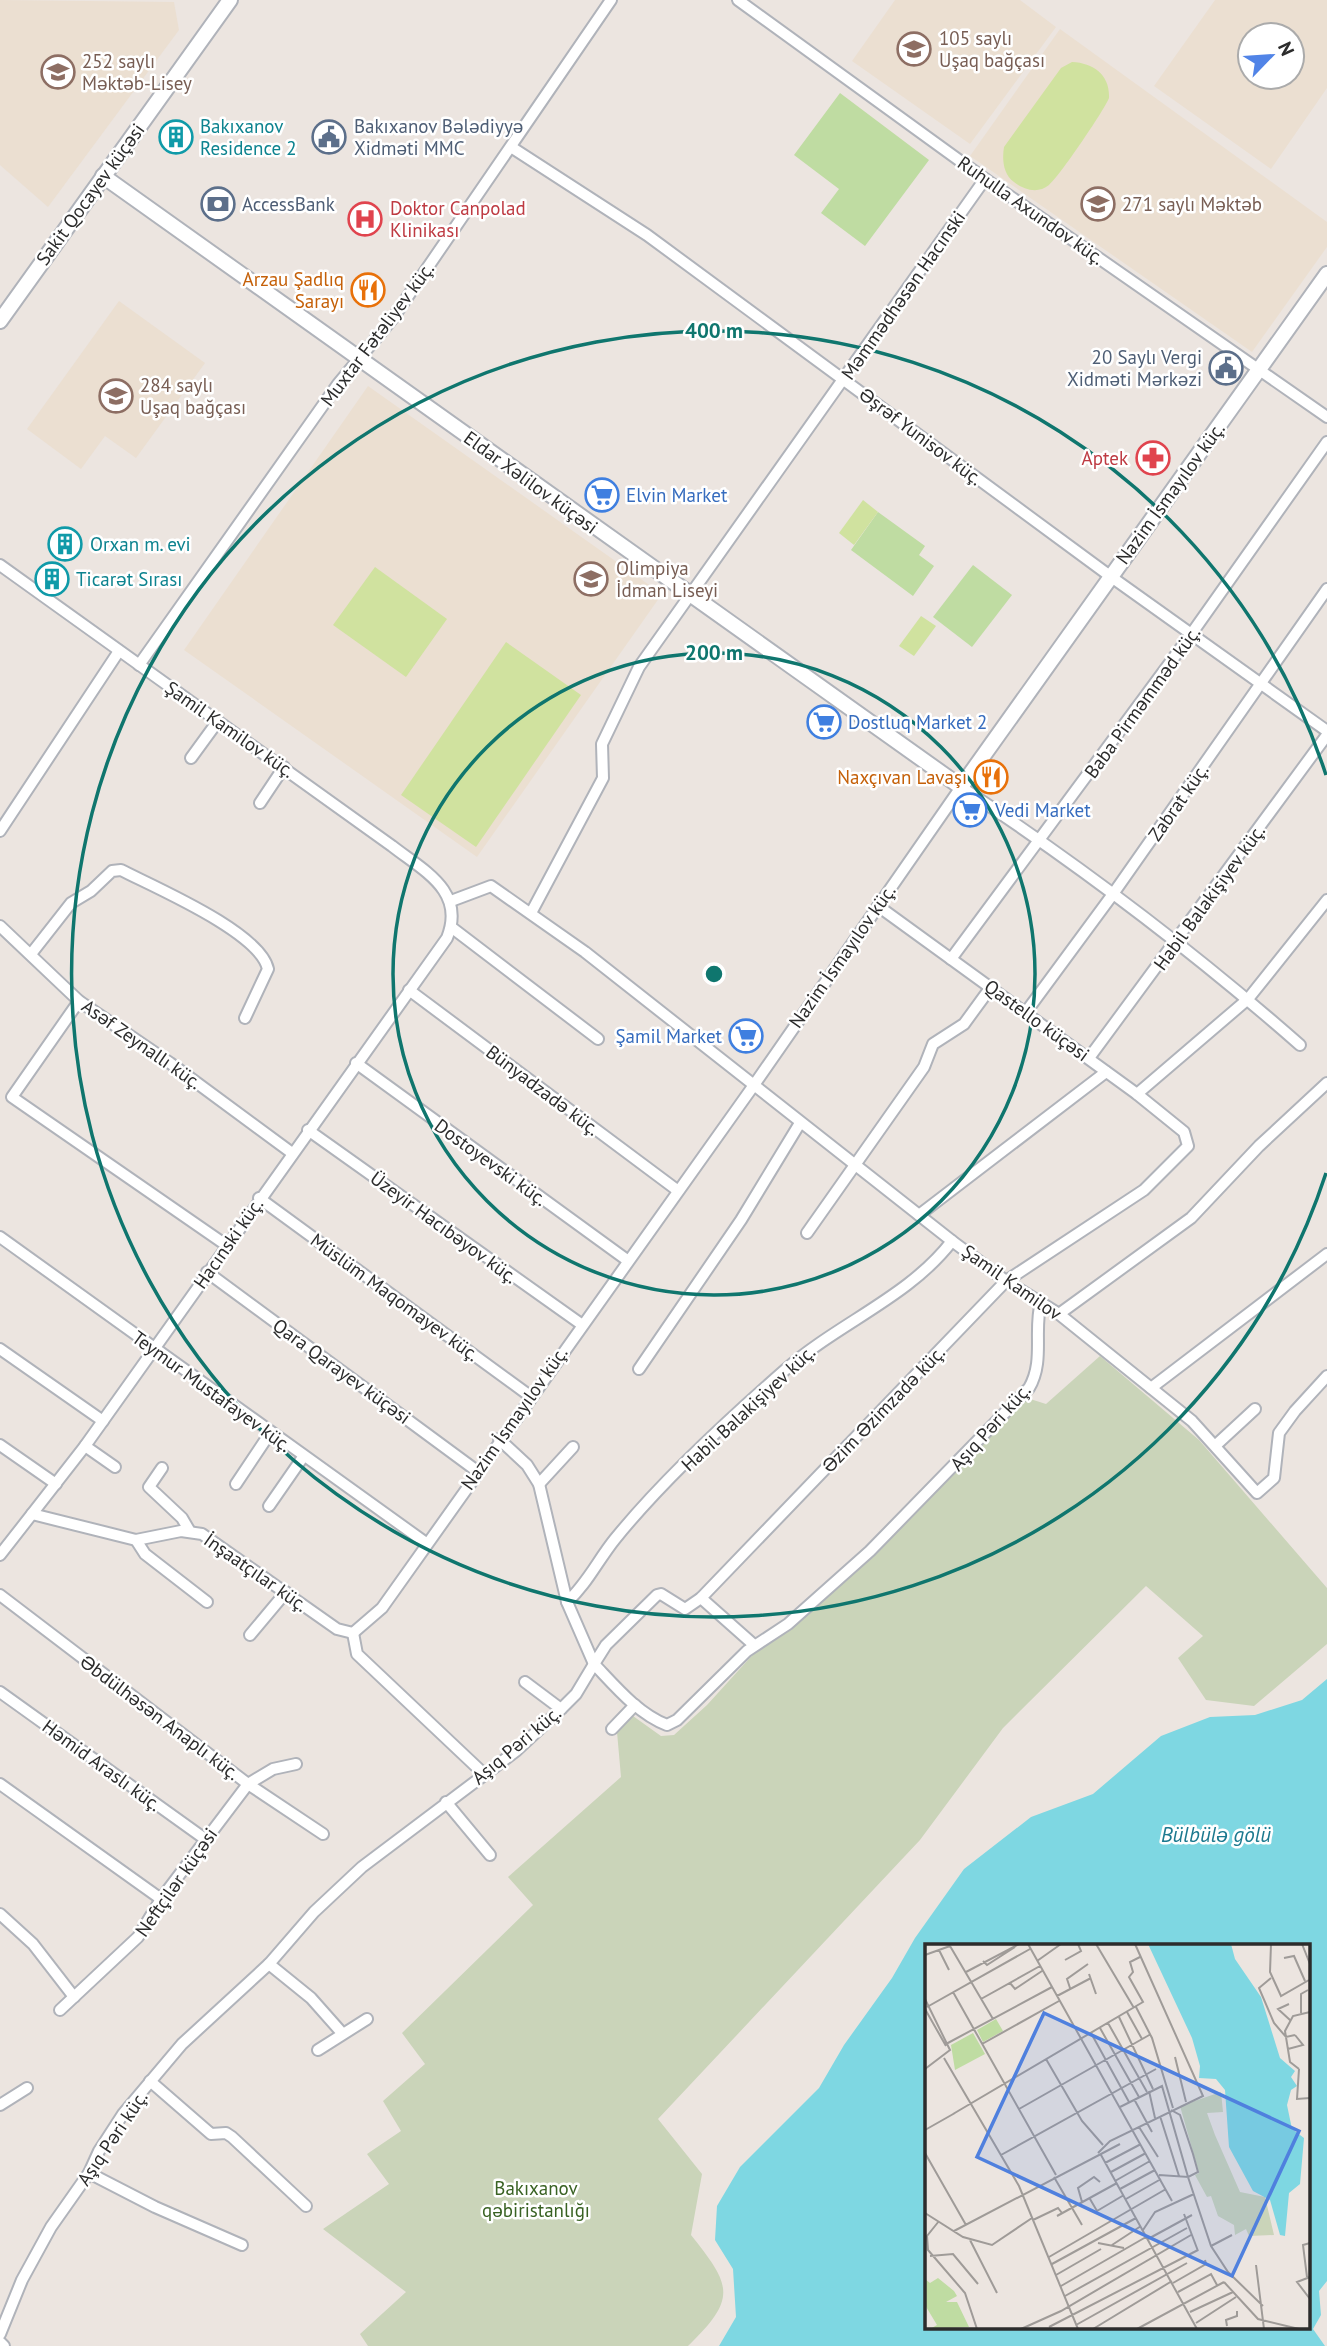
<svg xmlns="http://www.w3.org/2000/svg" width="1327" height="2346" font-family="'PT Sans',sans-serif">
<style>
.education{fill:#ebdfd1;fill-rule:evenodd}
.green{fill:#bfdca2}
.cemetery{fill:#cad4b9}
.pitch{fill:#d0e29f}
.water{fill:#7ed7e2;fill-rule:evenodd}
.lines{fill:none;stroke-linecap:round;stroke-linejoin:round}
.minor-casing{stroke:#b0b3ba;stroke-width:14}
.tertiary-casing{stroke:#b0b3ba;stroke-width:18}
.minor{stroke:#fff;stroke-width:10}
.tertiary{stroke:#fff;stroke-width:14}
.ring{fill:none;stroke:#0f766e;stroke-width:3.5}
.labels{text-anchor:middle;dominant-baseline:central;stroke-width:5;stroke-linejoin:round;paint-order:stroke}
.education-label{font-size:19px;fill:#785e54;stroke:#fff;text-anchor:start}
.culture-label{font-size:19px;fill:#0d838f;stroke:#fff;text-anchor:start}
.service-label{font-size:19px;fill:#4e5e75;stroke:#fff;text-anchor:start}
.street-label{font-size:19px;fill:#2c2c2c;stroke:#fff}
.health-label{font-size:19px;fill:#be3a42;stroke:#fff;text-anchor:start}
.food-label{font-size:19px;fill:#c56008;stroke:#fff;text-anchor:end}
.shop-label{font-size:19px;fill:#366cbe;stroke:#fff;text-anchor:start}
.park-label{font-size:19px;fill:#396223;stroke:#fff}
.water-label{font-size:21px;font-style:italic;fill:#1c798f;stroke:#fff}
.inset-road{fill:none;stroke:#9f9b98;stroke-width:2}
.view{fill:#4f80de;fill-opacity:0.15;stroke:#4f80de;stroke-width:3.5}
.inset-edge{fill:none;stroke:#2c2c2c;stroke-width:3.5}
.centre{fill:#0f766e;stroke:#fff;stroke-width:3.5}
.ring-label{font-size:21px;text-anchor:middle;font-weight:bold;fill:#0f766e;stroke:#fff;stroke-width:5;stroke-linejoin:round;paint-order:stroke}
</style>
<rect width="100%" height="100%" fill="#ece5e0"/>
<g class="education">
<polygon points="0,0 174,2 179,30 48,207 0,165"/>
<polygon points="895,0 1020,0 1056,27 970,144 852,61"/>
<path d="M1215,0H1327V88L1271,169L1154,86ZM1250,35H1292V77H1250Z"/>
<polygon points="1060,29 1327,222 1327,247 1252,352 970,156"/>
<polygon points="119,301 205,363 136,458 105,436 81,469 27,429"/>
<polygon points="368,386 662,594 477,857 184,650"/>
</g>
<g class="green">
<polygon points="840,93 929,160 865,246 821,213 839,189 794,155"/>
<polygon points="878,512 925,546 919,555 934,566 913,596 851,550"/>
<polygon points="973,565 1012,595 972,647 933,617"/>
</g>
<path class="cemetery" d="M1100,1356L1199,1440L1327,1588V1644L1254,1706L1206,1700L1178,1658L1203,1636L1146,1586L1003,1728L920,1840L658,2119L702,2174L691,2235C731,2285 738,2298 688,2346H368L360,2334L406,2292L323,2229L389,2184L367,2154L401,2131L383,2101L425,2064L402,2033L533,1905L508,1877L621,1777L617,1732L633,1716L661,1736L674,1735L707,1705L758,1649L790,1629L889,1539L1027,1398L1046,1404Z"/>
<g class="pitch">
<path d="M1072,62C1094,63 1110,75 1109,98C1103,112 1059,177 1049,185C1038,194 1024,190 1014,182C1003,174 1002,159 1004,147L1061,68Z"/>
<polygon points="863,500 878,512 854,545 839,533"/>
<polygon points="375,567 447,619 406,677 333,625"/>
<polygon points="921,616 936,626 914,656 899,646"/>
<polygon points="506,642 581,695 476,847 401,795"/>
</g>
<path class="water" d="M1327,1679V2281L1319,2291L1321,2315L1313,2329L1325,2346H719L736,2317L733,2269L715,2240L717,2206L740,2167L819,2088L844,2045L892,1978L915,1938L964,1869L1031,1817L1093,1794L1161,1736L1210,1717L1255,1715L1302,1700ZM926,1945H1308V2327H926Z"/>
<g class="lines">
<defs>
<g id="minor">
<polyline points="738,0 985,179 1327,417"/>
<polyline points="511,147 647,235 1110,576 1327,731"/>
<path d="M0,565L392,846C424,871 466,891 447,938L85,1446L0,1555"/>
<polyline points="139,665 338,384 393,318 611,0"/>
<polyline points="191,758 218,721"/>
<polyline points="260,803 284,767"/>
<polyline points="0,831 119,651"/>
<polyline points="451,901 491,886 585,952 952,1241 1006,1281 1059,1314 1192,1421 1257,1493 1274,1478 1279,1433 1295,1411 1327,1376"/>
<polyline points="531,913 603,778 602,744 639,667 985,179"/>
<polyline points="0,926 79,1001 170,1063 292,1153"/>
<polyline points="451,927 598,1039"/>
<path d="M31,954L71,903L91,891L112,871L121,870C154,887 260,932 268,969L245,1018"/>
<polyline points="951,959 1192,633 1327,442"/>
<polyline points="409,990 677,1190"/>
<polyline points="79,1001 12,1097 226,1245"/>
<polyline points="1026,1012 1113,894 1327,589"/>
<polyline points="1089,1058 1327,735"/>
<polyline points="356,1063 627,1260"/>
<polyline points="1137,1094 1248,999 1327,900"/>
<polyline points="308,1130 581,1324"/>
<polyline points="259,1198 530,1396"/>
<polyline points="919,1215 1106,1072"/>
<polyline points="807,1233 924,1067 933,1044 964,1024 991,987"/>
<polyline points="0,1237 426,1543"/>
<polyline points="207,1272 477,1471"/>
<polyline points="1059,1314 1191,1218 1259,1146 1327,1083"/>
<polyline points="0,1349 103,1421"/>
<polyline points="639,1369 741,1220 800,1123"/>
<polyline points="1151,1388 1327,1254"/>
<polyline points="499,1439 527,1465 539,1484 567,1602 594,1664"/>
<polyline points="0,1445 56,1484"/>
<polyline points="1216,1445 1255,1409"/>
<polyline points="85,1446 115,1467"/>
<polyline points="162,1468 149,1487 182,1518 189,1530"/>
<polyline points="236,1484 270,1433"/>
<polyline points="539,1484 573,1447"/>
<polyline points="269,1506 303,1457"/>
<polyline points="32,1514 136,1540 181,1531 202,1534 337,1629 353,1633"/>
<polyline points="136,1540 145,1554 207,1602"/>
<polyline points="0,1595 248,1784 323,1834"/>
<polyline points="701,1598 754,1645"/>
<path d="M567,1602C587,1584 598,1560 615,1539C662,1481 729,1419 785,1370C840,1322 909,1297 952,1241"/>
<path d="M353,1633L382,1608L754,1085L961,787C1079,865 1193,951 1300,1045"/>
<polyline points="353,1633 357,1654 484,1774"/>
<polyline points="250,1635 286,1592"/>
<polyline points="594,1664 606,1645 657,1595 661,1594 685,1609 701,1598 1006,1281 1144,1190 1188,1146 1184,1132 1137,1094 878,906"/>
<polyline points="525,1682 561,1709"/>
<polyline points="0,1692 205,1839"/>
<polyline points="612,1729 635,1705"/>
<polyline points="0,1784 161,1899"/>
<polyline points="446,1802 490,1855"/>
<polyline points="0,1914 33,1944 74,1997"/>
<polyline points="269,1964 311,1998 342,2033"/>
<polyline points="60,2010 138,1937 161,1899 248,1784 273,1769 296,1764"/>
<polyline points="318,2050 367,2019"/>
<polyline points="150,2081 211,2134 226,2133 232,2137 306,2206"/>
<polyline points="0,2105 27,2088"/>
<polyline points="89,2173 155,2207 242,2245"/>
<path d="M0,2334L22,2280L51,2227L89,2173L99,2151L123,2114L182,2044L269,1964L314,1912L362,1867L516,1751L561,1709L576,1694L594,1664C615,1686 638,1714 667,1725L677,1720L747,1651L788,1624L870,1551L1029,1388C1045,1361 1033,1330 1041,1302"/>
<polyline points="0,2342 4,2346"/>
</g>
<g id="tertiary">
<polyline points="103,176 961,787 1327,274"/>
<polyline points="0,321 230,0"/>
</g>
</defs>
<use href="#minor" class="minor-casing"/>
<use href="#tertiary" class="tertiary-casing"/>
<use href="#minor" class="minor"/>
<use href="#tertiary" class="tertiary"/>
</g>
<g class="ring">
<circle cx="714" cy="974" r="321"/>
<path d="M1326 1173A643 643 0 1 1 1326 775"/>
</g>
<defs>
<symbol id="school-ring" viewBox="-11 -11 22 22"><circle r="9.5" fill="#fff" stroke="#8d6e63" stroke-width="1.5"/><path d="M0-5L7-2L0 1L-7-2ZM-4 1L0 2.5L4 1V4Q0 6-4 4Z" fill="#8d6e63"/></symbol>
<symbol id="building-ring" viewBox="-11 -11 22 22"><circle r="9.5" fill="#fff" stroke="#0f9aa8" stroke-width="1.5"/><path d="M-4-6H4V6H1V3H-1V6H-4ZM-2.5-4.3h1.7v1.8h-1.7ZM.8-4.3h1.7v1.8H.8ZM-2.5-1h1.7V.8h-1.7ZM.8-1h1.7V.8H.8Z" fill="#0f9aa8"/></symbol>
<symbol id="civic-ring" viewBox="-11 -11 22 22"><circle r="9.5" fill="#fff" stroke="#5c6f8a" stroke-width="1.5"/><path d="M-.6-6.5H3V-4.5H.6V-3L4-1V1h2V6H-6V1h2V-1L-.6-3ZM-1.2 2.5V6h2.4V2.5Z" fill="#5c6f8a"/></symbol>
<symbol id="bank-ring" viewBox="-11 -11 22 22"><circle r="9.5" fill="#fff" stroke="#5c6f8a" stroke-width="1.5"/><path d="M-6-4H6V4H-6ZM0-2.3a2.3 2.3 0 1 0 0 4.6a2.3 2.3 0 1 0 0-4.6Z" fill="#5c6f8a"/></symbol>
<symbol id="hospital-ring" viewBox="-11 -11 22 22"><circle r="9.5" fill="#fff" stroke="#e0444e" stroke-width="1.5"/><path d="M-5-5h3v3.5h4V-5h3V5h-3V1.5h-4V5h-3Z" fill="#e0444e"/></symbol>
<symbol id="restaurant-ring" viewBox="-11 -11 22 22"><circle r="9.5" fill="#fff" stroke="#e8710a" stroke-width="1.5"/><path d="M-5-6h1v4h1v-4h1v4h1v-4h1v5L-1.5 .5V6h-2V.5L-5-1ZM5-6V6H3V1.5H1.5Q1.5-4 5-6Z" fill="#e8710a"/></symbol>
<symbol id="pharmacy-ring" viewBox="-11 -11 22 22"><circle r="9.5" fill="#fff" stroke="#e0444e" stroke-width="1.5"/><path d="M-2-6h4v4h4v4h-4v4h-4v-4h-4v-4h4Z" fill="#e0444e"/></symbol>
<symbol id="supermarket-ring" viewBox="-11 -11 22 22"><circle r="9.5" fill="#fff" stroke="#3f7fe0" stroke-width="1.5"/><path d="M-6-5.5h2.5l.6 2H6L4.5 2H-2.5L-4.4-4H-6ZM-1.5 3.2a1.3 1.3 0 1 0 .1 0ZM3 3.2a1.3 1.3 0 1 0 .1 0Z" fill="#3f7fe0"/></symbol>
</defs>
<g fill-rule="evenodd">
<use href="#school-ring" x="895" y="30" width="38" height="38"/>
<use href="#school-ring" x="39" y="53" width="38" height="38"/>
<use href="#building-ring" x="157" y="118" width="38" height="38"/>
<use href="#civic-ring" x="310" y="118" width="38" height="38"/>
<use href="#bank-ring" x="199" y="185" width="38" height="38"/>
<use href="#school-ring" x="1079" y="185" width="38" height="38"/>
<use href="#hospital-ring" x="346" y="200" width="38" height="38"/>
<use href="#restaurant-ring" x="349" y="271" width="38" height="38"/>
<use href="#civic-ring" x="1207" y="349" width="38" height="38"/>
<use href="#school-ring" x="97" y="377" width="38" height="38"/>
<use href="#pharmacy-ring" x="1134" y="439" width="38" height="38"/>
<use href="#supermarket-ring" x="583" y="476" width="38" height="38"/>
<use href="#building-ring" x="46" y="525" width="38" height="38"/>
<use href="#building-ring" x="33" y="560" width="38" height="38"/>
<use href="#school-ring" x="572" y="560" width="38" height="38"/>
<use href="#supermarket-ring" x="805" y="703" width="38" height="38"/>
<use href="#restaurant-ring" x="972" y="758" width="38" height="38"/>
<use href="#supermarket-ring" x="951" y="791" width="38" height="38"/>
<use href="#supermarket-ring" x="727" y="1017" width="38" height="38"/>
</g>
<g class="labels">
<g class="education-label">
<text x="939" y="38">105 saylı<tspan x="939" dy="22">Uşaq bağçası</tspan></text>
<text x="82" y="61">252 saylı<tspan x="82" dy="22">Məktəb-Lisey</tspan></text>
<text x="1122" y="204">271 saylı Məktəb</text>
<text x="140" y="385">284 saylı<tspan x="140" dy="22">Uşaq bağçası</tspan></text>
<text x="616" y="568">Olimpiya<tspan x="616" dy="22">İdman Liseyi</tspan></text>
</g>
<g class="culture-label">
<text x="200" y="126">Bakıxanov<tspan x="200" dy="22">Residence 2</tspan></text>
<text x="90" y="544">Orxan m. evi</text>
<text x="76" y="579">Ticarət Sırası</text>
</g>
<g class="service-label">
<text x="354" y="126">Bakıxanov Bələdiyyə<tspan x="354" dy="22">Xidməti MMC</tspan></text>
<text x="242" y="204">AccessBank</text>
<text x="1202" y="357" text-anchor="end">20 Saylı Vergi<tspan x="1202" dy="22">Xidməti Mərkəzi</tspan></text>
</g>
<g class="street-label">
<text transform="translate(90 194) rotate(-54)">Sakit Qocayev küçəsi</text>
<text transform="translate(1031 210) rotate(35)">Ruhulla Axundov küç.</text>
<text transform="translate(903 295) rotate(-55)">Məmmədhəsən Hacınski</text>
<text transform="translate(377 334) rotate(-53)">Muxtar Fətəliyev küç.</text>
<text transform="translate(921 436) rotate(37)">Əşrəf Yunisov küç.</text>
<text transform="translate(531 482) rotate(36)">Eldar Xəlilov küçəsi</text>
<text transform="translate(1170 493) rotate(-54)">Nazim İsmayılov küç.</text>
<text transform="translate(1142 702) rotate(-54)">Baba Pirməmməd küç.</text>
<text transform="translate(230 729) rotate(35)">Şamil Kamilov küç.</text>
<text transform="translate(1178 802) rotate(-55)">Zabrat küç.</text>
<text transform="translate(1209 897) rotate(-54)">Habil Balakişiyev küç.</text>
<text transform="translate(842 956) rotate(-55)">Nazim İsmayılov küç.</text>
<text transform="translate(1037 1020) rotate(36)">Qastello küçəsi</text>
<text transform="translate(142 1044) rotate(35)">Asəf Zeynallı küç.</text>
<text transform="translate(543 1090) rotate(37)">Bünyadzadə küç.</text>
<text transform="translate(491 1162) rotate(36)">Dostoyevski küç.</text>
<text transform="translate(444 1227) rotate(36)">Üzeyir Hacıbəyov küç.</text>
<text transform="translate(228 1243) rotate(-55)">Hacınski küç.</text>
<text transform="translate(1012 1282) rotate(35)">Şamil Kamilov</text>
<text transform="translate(395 1297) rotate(36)">Müslüm Maqomayev küç.</text>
<text transform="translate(342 1371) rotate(36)">Qara Qarayev küçəsi</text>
<text transform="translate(212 1391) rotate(36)">Teymur Mustafayev küç.</text>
<text transform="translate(748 1408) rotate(-43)">Habil Balakişiyev küç.</text>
<text transform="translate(883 1409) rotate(-46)">Əzim Əzimzadə küç.</text>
<text transform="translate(514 1418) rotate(-55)">Nazim İsmayılov küç.</text>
<text transform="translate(990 1427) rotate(-48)">Aşıq Pəri küç.</text>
<text transform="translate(256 1572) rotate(35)">İnşaatçılar küç.</text>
<text transform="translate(160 1717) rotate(37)">Əbdülhəsən Anaplı küç.</text>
<text transform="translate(516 1745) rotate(-40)">Aşıq Pəri küç.</text>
<text transform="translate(102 1765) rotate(36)">Həmid Araslı küç.</text>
<text transform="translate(176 1882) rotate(-55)">Neftçilər küçəsi</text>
<text transform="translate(112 2138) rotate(-56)">Aşıq Pəri küç.</text>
</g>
<g class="health-label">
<text x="390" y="208">Doktor Canpolad<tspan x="390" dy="22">Klinikası</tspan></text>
<text x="1128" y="458" text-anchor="end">Aptek</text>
</g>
<g class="food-label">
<text x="344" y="279">Arzau Şadlıq<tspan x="344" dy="22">Sarayı</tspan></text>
<text x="967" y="777">Naxçıvan Lavaşı</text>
</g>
<g class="shop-label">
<text x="626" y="495">Elvin Market</text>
<text x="848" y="722">Dostluq Market 2</text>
<text x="995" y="810">Vedi Market</text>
<text x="722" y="1036" text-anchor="end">Şamil Market</text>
</g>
<g class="park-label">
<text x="536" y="2188">Bakıxanov<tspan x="536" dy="22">qəbiristanlığı</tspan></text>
</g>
<g class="water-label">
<text x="1216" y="1834">Bülbülə gölü</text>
</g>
</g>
<g transform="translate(925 1944)">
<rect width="385" height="385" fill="#ece5e0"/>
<path d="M71,75L78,87L58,98L52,86ZM48,89L60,110L30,126L26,101ZM13,334L29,347L32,352L21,358H32L44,383L5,385L12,381L0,361V335L5,339Z" fill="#bfdca2"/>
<path d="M296,148L298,168L282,169L290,191L315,248L340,253L349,291L324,292L321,285L310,291L309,281L293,272L286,252L282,253L270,231L274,229L255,162Z" fill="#cad4b9"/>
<path d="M223,0H306L310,15L336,53L355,114L370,127L366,133L372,142L366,146L362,161L367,185L379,194L375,240L364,249L360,292L355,291L345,256L328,247L304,203L300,146L291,135L274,134L275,122L267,94Z" fill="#7ed7e2"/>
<path class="inset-road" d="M103,0L247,257M171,0L209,64M346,0L345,28L356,52L384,36M377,0L385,20M25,2L68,75M14,6L24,26M0,11L25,2M359,14L369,12L380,37M140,16L156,7L153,0M58,17L62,21L90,3M112,17L136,0M41,28L94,0M164,30L171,50M346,34L334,44L349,79L361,93L370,91M85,39L90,45L117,27M145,44L142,35L163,20M28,48L131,231M132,52L166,34M0,55L25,106L0,125M56,55L115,22M364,60L353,65L365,76M2,63L105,5M211,63L227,94L248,164M0,65L21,102M202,68L217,95M376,69V50L383,46M194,73L228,145M183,79L222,148M175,84L214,153M166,89L204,158M21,100L127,43M57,100L134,57M363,105L378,101L370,91M250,113L261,158M19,114L94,242L153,385M121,115L157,177L178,201M374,125L365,118L360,87L368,72L385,68M374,125L372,155L385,154M224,147L230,174M209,155L227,188M195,163L237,142L263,233L234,231M94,165L226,90M246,166L255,171L268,210L273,228L263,233L286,302L303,328L338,362M28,170L218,58L204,33L208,28L205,18L215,13M235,172L254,232M214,183L233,213M0,186L30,169M0,209L41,281M173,209L185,197L278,152L210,0M76,211L231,125M176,211L272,385M180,219L216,200M186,228L221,209M129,233L157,281M190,237L225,217M195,245L230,226M165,255L172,267L199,251M201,255L236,235M157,258L153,244L169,233L175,238M0,269L38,293L67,301L107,274M259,270L273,307M132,272L192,239M108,276L133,264L137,269M14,277L2,292L3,306L40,349L52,385M218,286L230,268L269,250M29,287L195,200M223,295L267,271M45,296L72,349M173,299L199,304M187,301L216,282M286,302L307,291M5,312L28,310L53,340M124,313L241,245M127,320L211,274M331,321L339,385M131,331L176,305M382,333L378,301L385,299M385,333L372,338L385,355M299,338L333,375L374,385M248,339L281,320L280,316M136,342L221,293M253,348L286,330L292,341M140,352L262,284M265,368L308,348M271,379L311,353M151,381L262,319M302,382L301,376L312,372V367M124,383L273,306M96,385L136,367L266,291M168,385L247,337M212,385L299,338M286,385H312"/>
<path class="view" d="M119,69L374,187L307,332L52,213Z"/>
<rect width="385" height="385" class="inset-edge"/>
</g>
<circle cx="714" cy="974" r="10" class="centre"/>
<g class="ring-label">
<text x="714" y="338">400 m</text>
<text x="714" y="660">200 m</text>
</g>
<g transform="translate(1271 56) rotate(65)"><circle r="33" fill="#ffffff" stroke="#ababab" stroke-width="2"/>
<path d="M0-5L12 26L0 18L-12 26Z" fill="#5184e7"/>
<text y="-10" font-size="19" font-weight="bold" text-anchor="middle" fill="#2c2c2c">N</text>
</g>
</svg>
